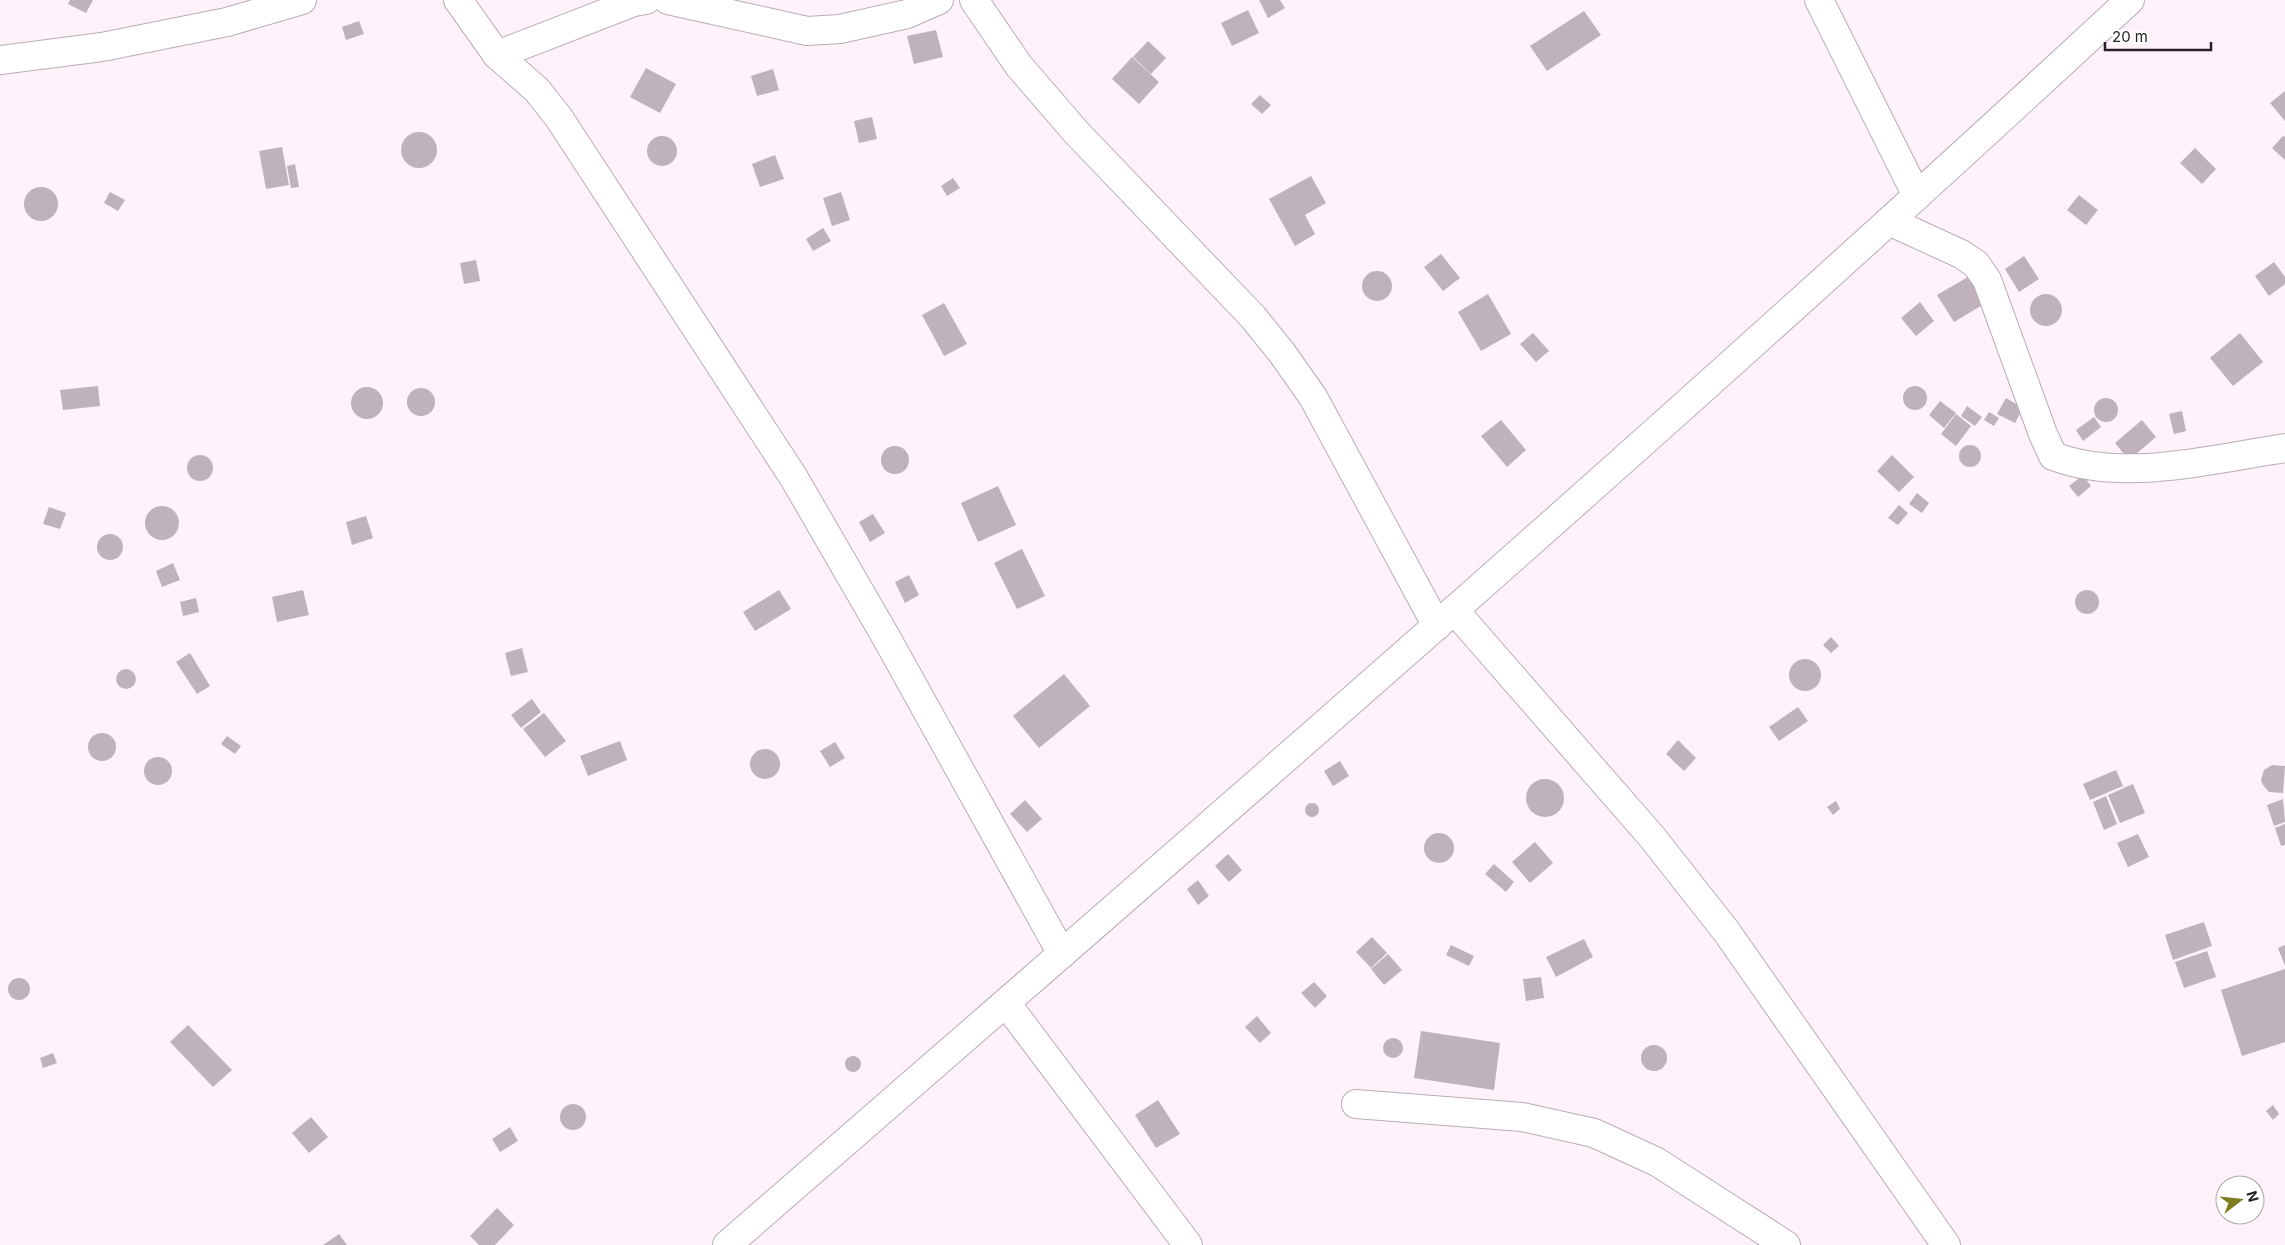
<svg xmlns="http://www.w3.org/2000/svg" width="2285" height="1245" font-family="Inter,sans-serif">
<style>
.building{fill:#bfb2bb}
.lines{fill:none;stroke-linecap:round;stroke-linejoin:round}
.minor-casing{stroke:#b9adb5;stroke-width:30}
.minor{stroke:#fff;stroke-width:28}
</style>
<rect width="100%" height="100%" fill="#fff2fb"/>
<g class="building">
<polygon points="70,0 93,0 86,13 68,4"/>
<polygon points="1259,0 1280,0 1285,8 1268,18"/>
<polygon points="1248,10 1259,33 1232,46 1221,23"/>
<polygon points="1584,11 1601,35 1547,71 1530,46"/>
<polygon points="359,21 364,34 346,40 342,27"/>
<polygon points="936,30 943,57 914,64 907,36"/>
<polygon points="1148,41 1166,58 1151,74 1133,57"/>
<polygon points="1132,57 1159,82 1139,104 1112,79"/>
<polygon points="646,68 676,84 660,113 630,97"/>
<polygon points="773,69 779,90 757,96 751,76"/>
<polygon points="2285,91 2285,121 2270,103"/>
<polygon points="1260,95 1271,105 1262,114 1251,104"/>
<polygon points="872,117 877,139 859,143 854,121"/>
<circle cx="419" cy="150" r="18"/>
<polygon points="2283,136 2285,137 2285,160 2272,148"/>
<circle cx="662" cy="151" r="15"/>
<polygon points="282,147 289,185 266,189 259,151"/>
<polygon points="2195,148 2216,169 2202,184 2180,163"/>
<polygon points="775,155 784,179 760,187 752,164"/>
<polygon points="295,164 299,187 291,188 287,166"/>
<polygon points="1311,176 1326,203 1305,215 1315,234 1295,246 1269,199"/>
<polygon points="953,178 960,188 947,196 941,186"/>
<circle cx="41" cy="204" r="17"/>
<polygon points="110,192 125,200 118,211 104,203"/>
<polygon points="841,192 850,220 832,226 823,198"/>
<polygon points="2079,195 2098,210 2086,225 2067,210"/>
<polygon points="823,228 831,241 813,251 806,239"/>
<polygon points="1441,254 1460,278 1443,291 1424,267"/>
<polygon points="2024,256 2039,279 2019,292 2005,269"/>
<polygon points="476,260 480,281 464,284 460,263"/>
<polygon points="2274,262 2285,277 2285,284 2269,296 2255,276"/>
<circle cx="1377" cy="286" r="15"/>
<polygon points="1973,274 1989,301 1954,322 1937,295"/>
<circle cx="2046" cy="310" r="16"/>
<polygon points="1488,294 1511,334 1481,351 1458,312"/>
<polygon points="1920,302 1934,321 1916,336 1901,318"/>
<polygon points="944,303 967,344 944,356 922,315"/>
<polygon points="1533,333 1549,351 1536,362 1520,344"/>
<polygon points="2240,333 2263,362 2233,386 2210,358"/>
<circle cx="1915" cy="398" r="12"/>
<polygon points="98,386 100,406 63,410 60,390"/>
<circle cx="367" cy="403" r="16"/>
<circle cx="421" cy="402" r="14"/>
<circle cx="2106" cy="410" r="12"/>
<polygon points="2006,398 2023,408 2015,423 1997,414"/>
<polygon points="1940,401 1956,413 1944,428 1929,415"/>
<polygon points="1967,406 1982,417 1975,426 1961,416"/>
<polygon points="2182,411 2186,431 2174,434 2169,414"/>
<polygon points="1989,412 1999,418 1994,426 1984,420"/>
<polygon points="1956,414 1971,426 1956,446 1941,434"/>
<polygon points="2094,417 2101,427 2083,441 2076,430"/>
<polygon points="1501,420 1526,450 1507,467 1481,436"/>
<polygon points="2142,420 2156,437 2129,460 2115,443"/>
<circle cx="1970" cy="456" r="11"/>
<circle cx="895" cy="460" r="14"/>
<polygon points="1892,455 1914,477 1899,492 1877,471"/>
<circle cx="200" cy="468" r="13"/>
<polygon points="2083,475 2091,486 2078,497 2069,486"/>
<polygon points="998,486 1016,525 978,542 961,503"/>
<polygon points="1917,493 1929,503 1922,513 1909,504"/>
<polygon points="1899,505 1908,513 1898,525 1888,518"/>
<circle cx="162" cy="523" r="17"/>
<polygon points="49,507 66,513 60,529 43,524"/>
<polygon points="873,514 885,533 870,542 859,522"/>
<polygon points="366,516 373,538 352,545 346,522"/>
<circle cx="110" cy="547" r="13"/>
<polygon points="1022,549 1045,596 1017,609 994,563"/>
<polygon points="173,563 180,580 162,587 156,571"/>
<polygon points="909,575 919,595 905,603 895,582"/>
<circle cx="2087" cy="602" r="12"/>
<polygon points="303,590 309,615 277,622 272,597"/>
<polygon points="779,590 791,609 755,631 743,612"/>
<polygon points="196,598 199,612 183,616 180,602"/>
<polygon points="1831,637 1839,646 1831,653 1823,645"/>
<polygon points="522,648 528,672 511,676 505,653"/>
<polygon points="190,653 210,686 197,694 176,662"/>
<circle cx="1805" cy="675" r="16"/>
<circle cx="126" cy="679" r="10"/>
<polygon points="1064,674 1090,706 1039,748 1013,716"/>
<polygon points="532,699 541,712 521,728 511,715"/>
<polygon points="1798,707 1808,721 1779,741 1769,727"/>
<polygon points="544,713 566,741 545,757 523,729"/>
<circle cx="102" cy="747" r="14"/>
<polygon points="227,736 241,746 235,754 221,744"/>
<polygon points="1678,740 1696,758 1684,771 1666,754"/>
<polygon points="620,741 627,760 588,776 580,756"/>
<polygon points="835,742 845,758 830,767 820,751"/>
<circle cx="765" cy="764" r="15"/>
<circle cx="158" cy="771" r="14"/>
<polygon points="1340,761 1349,776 1333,786 1324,771"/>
<polygon points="2272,765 2285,766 2283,793 2269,792 2263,785 2261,780 2264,770"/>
<polygon points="2116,770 2123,786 2090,800 2083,784"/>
<circle cx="1545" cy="798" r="19"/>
<polygon points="2133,784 2145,813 2120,823 2108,795"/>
<polygon points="2106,796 2117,824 2104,830 2093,802"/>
<polygon points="2283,799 2285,822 2274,826 2267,805"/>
<polygon points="1025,800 1042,819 1027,832 1010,814"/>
<polygon points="1836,801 1840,809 1833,815 1827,807"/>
<circle cx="1312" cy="810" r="7"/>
<polygon points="2285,824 2285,845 2281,846 2275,828"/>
<circle cx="1439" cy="848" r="15"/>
<polygon points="2138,834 2149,857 2128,867 2117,843"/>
<polygon points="1535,842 1553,863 1530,883 1512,862"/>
<polygon points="1228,854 1242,870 1229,882 1215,866"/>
<polygon points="1494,864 1514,882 1506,892 1485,874"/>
<polygon points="1198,880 1209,896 1198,905 1187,889"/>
<polygon points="2204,922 2212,946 2173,960 2165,935"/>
<polygon points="1372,937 1387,953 1371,968 1356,952"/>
<polygon points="1584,939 1593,957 1556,977 1546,957"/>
<polygon points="1451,945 1474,956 1469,966 1446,955"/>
<polygon points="2285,945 2285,966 2278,948"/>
<polygon points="2207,951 2216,977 2184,988 2175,962"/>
<polygon points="1388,954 1402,970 1384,985 1371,969"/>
<polygon points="2285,969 2285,1042 2242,1056 2221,990"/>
<polygon points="1541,977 1544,998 1526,1001 1523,979"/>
<circle cx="19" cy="989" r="11"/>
<polygon points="1314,982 1327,996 1315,1008 1301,993"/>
<polygon points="1257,1016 1271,1033 1260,1043 1245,1027"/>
<polygon points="188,1025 232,1070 213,1087 170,1042"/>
<polygon points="1421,1031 1500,1043 1494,1090 1414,1078"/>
<circle cx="1393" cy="1048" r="10"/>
<circle cx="1654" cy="1058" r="13"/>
<polygon points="53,1053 57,1063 43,1068 40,1058"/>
<circle cx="853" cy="1064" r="8"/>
<polygon points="1158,1100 1180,1134 1156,1148 1135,1115"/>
<circle cx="573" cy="1117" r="13"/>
<polygon points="2273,1105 2279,1114 2273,1120 2266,1111"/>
<polygon points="311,1117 328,1137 309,1153 292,1133"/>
<polygon points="510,1127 518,1141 500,1152 492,1139"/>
<polygon points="497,1208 514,1225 495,1245 479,1245 470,1236"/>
<polygon points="339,1234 347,1245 323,1245"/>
</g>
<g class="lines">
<defs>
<g id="minor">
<polyline points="458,0 497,55 537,90 559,118 794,478 886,637 1062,954"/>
<polyline points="668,0 807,31 840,29 907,14 939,0"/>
<polyline points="974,0 1019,66 1076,132 1253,317 1282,353 1313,397 1437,626"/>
<polyline points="1819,0 1917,196"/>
<polyline points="497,55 634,2 646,0"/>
<polyline points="0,60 102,47 227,22 302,0"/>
<path d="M1889,221L1961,254L1976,264L1987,280L2043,434L2053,456C2124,483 2212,459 2285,448"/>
<polyline points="1454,610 1652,837 1726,931 1946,1245"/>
<polyline points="1006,1003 1188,1245"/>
<polyline points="1356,1104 1522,1117 1594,1133 1657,1162 1786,1245"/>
<path d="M727,1245C1199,835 1672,425 2130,0"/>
</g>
</defs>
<use href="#minor" class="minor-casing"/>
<use href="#minor" class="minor"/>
</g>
<g transform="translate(2240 1200) rotate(74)"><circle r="24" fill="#ffffff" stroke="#a8a6a8"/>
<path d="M0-4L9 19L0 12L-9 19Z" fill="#7f7b21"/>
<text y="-8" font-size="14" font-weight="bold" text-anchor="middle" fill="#262125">N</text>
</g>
<path d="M2105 42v8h106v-8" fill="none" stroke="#262125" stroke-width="2.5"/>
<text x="2112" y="42" font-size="15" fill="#262125" stroke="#ffffff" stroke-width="4" paint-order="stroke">20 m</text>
</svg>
